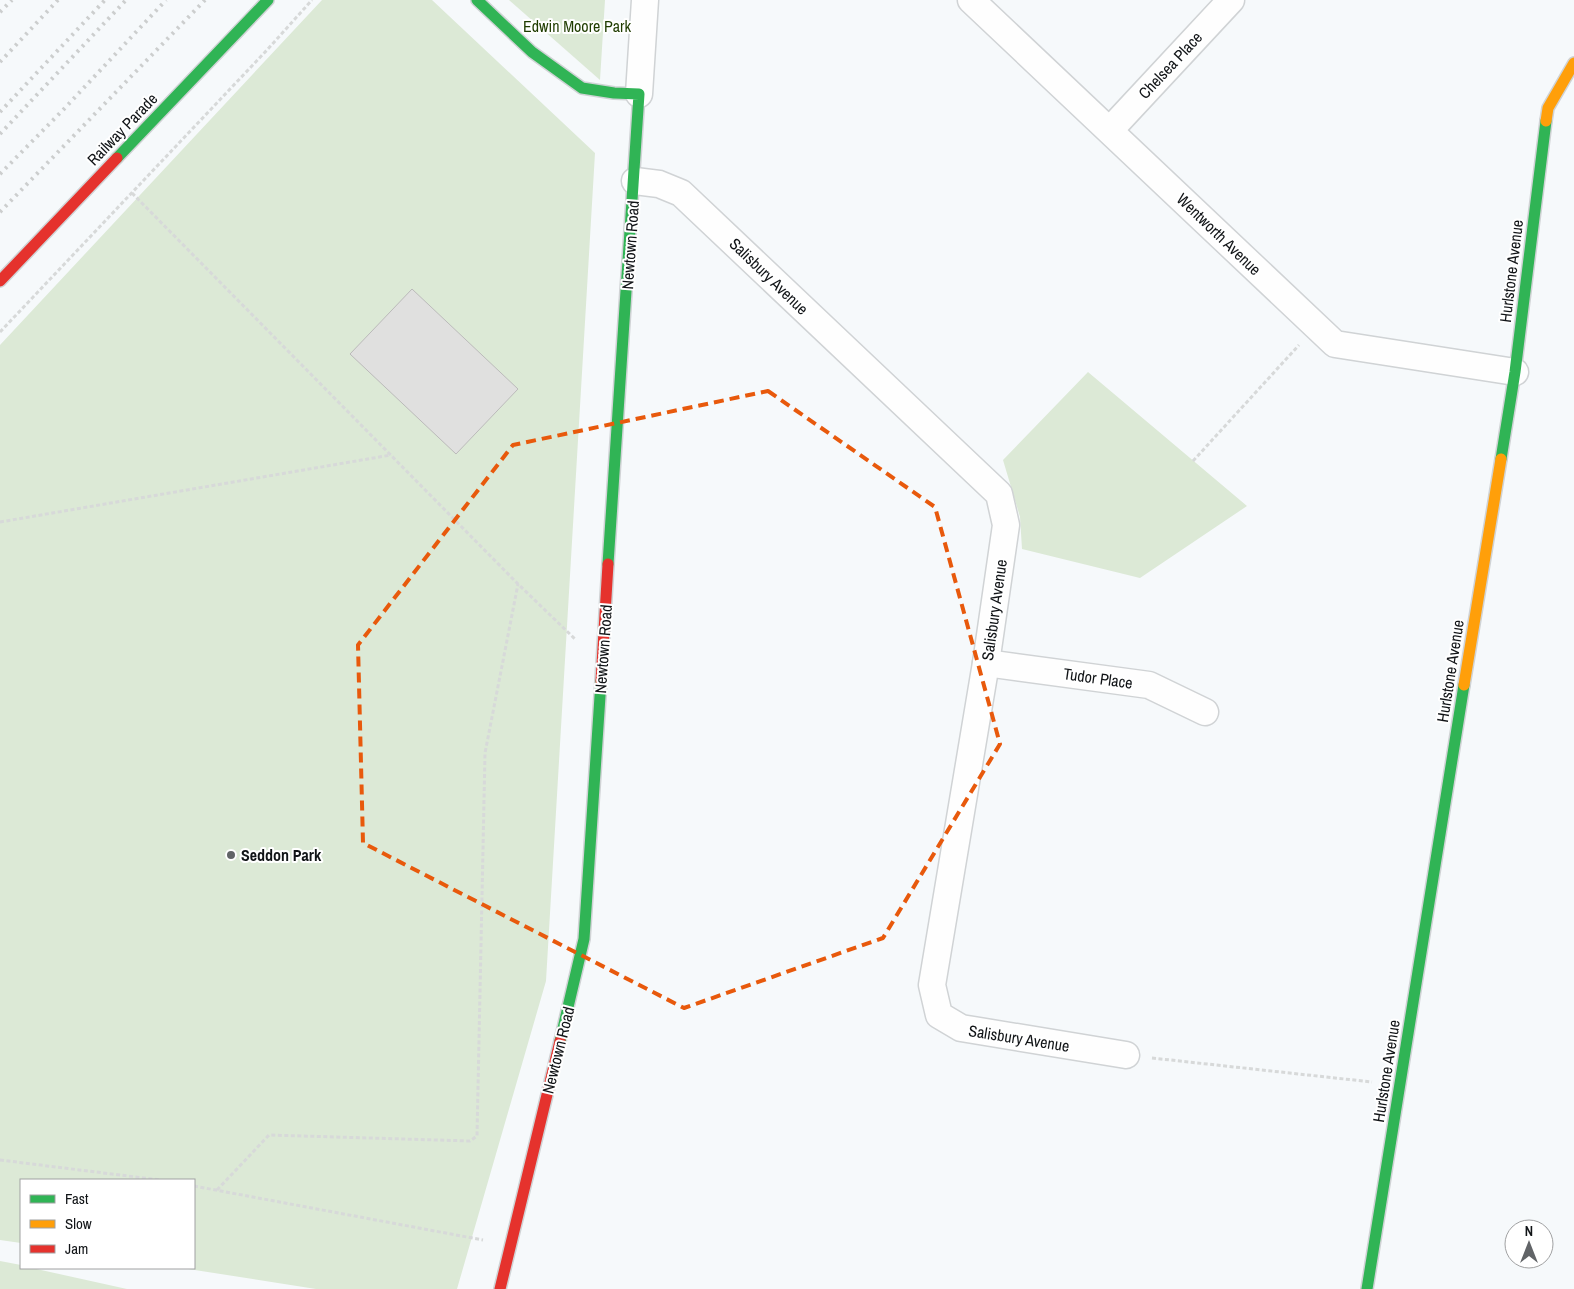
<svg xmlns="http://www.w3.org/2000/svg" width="1574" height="1289" font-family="'Archivo Narrow',sans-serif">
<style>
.green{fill:#dce9d6}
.building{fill:#e0e0df;stroke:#bbbaba}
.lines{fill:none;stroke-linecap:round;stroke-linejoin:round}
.street-casing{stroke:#d0d3d5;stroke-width:29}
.fast-casing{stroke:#d0d3d5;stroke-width:14}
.slow-casing{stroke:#d0d3d5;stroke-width:14}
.jam-casing{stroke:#d0d3d5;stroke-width:14}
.path{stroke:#d7d9d9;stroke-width:3;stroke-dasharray:4 2.5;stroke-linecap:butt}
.street{stroke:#fefefe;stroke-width:26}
.fast{stroke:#30b455;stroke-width:11}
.slow{stroke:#ff9f0a;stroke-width:11}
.jam{stroke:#e5322d;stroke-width:11}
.rail{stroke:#cccece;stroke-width:4;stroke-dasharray:2.5 5;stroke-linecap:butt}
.marked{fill:none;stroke:#e8590c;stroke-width:4;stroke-dasharray:10 6;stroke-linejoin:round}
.poi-dot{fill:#616467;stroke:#fff;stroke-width:2}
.labels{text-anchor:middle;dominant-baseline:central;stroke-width:4;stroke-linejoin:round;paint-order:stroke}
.park-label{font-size:16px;fill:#1f3c00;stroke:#fff}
.street-label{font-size:16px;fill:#111417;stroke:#fff}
.poi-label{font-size:16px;font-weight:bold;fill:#111417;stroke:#fff;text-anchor:start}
</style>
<rect width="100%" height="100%" fill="#f6f9fb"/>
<g class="green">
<polygon points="322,0 432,0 595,153 546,981 457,1289 316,1289 182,1268 194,1268 194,1180 21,1180 21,1243 0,1240 0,345"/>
<polygon points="509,0 605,0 600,80"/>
<polygon points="1088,372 1247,506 1140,578 1022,549 1020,517 1003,460"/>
<polygon points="0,1261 21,1265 21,1268 32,1268 127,1289 0,1289"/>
</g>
<polygon class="building" points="412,289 518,389 456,454 350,354"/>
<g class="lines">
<defs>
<g id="street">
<polyline points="971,0 1335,344 1515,372"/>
<polyline points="639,94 645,0"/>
<polyline points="1110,130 1231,0"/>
<polyline points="635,181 659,184 681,193 999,494 1006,525 986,663 932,985 939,1015 961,1028 1126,1055"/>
<polyline points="986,663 1149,685 1205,712"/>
</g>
<g id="fast">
<polyline points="477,0 532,52 582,88 614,93 639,94 608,564"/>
<polyline points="117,158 268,0"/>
<polyline points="1501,459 1515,372 1546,121"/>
<polyline points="560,1041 584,939 601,681"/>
<polyline points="1367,1289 1464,685"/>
</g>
<g id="slow">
<polyline points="1546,121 1548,108 1574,63"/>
<polyline points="1464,685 1501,459"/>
</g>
<g id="jam">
<polyline points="0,281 117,158"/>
<polyline points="601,681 608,564"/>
<polyline points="500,1289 560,1041"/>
</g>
</defs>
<use href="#street" class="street-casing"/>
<use href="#fast" class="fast-casing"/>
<use href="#slow" class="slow-casing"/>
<use href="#jam" class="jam-casing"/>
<g class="path">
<polyline points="132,193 518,584 575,639"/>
<polyline points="0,332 267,50 312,0"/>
<polyline points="1193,461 1299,345"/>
<polyline points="0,522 391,455"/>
<polyline points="1152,1058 1372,1082"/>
<polyline points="0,1160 160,1180"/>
<polyline points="194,1186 483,1240"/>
<polyline points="217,1190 269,1135 470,1141 477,1136 485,753 518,584"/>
</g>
<use href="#street" class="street"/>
<use href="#fast" class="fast"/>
<use href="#slow" class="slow"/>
<use href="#jam" class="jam"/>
<g class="rail">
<polyline points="0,12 12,0"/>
<polyline points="0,62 58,0"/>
<polyline points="0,112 105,0"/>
<polyline points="0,134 126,0"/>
<polyline points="0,174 64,109 166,0"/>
<polyline points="0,212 205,0"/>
</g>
</g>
<path class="marked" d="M768,391L935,507L1000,744L883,938L684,1008L363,843L358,645L513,445Z"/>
<circle class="poi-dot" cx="231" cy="855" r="5"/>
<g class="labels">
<g class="park-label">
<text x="577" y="26">Edwin Moore Park</text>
</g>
<g class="street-label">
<text transform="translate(1170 65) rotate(-47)">Chelsea Place</text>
<text transform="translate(122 129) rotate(-46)">Railway Parade</text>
<text transform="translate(1219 234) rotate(44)">Wentworth Avenue</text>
<text transform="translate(630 245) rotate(-86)">Newtown Road</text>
<text transform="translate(1511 271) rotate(-83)">Hurlstone Avenue</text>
<text transform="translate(769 276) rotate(44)">Salisbury Avenue</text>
<text transform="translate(994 610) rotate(-82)">Salisbury Avenue</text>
<text transform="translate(603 649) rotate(-86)">Newtown Road</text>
<text transform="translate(1450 671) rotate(-81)">Hurlstone Avenue</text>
<text transform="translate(1098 678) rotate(8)">Tudor Place</text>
<text transform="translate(1019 1038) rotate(9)">Salisbury Avenue</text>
<text transform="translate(558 1050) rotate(-76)">Newtown Road</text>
<text transform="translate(1386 1071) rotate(-81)">Hurlstone Avenue</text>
</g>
<g class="poi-label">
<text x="241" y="855">Seddon Park</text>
</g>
</g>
<rect x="20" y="1179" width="175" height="90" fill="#ffffff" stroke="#a0a1a2"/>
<rect x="30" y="1195" width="25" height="8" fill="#30b455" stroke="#a0a1a2"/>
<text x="65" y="1204" font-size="15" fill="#111417">Fast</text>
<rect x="30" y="1220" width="25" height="8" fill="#ff9f0a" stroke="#a0a1a2"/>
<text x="65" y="1229" font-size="15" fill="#111417">Slow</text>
<rect x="30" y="1245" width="25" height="8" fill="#e5322d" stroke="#a0a1a2"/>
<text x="65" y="1254" font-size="15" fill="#111417">Jam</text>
<g transform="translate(1529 1244)"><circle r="24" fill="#ffffff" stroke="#a0a1a2"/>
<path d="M0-4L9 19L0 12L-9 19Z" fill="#616467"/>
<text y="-8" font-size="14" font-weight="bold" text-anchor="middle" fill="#111417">N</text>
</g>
</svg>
